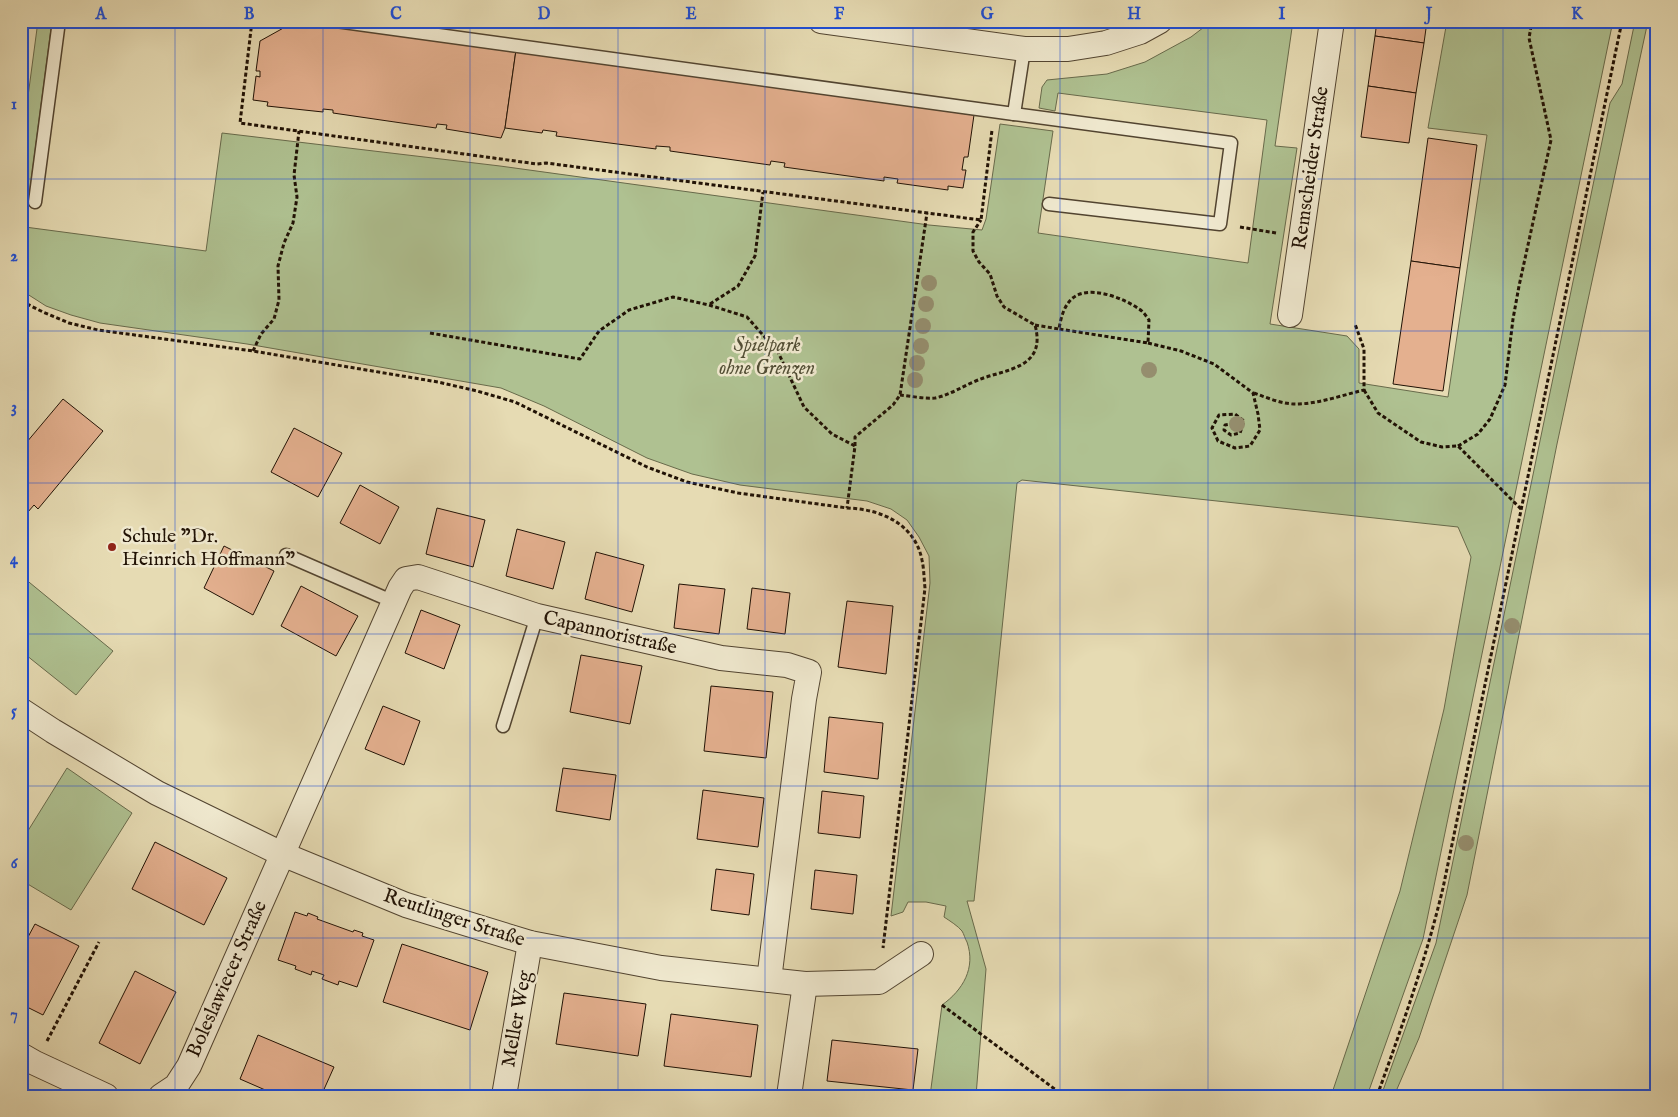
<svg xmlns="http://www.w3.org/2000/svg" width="1678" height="1117" font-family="'IM FELL English',serif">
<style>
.green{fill:#afc191;stroke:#686a4b}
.building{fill:#e4b08f;stroke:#211205}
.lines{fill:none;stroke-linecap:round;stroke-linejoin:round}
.service-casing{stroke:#524430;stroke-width:15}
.minor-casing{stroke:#524430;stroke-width:26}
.path{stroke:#211205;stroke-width:3;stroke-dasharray:4 2.5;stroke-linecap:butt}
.service{stroke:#efe8ce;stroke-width:12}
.minor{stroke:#efe8ce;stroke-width:24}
.tree{fill:#958e6e}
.grid{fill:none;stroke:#1d4ed8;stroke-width:1;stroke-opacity:0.55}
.poi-dot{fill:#8f2418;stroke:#efe8ce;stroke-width:2}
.labels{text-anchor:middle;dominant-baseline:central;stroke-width:5;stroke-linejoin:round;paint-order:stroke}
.street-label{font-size:20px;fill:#211205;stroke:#efe8ce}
.park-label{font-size:20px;font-style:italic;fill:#534f36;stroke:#efe8ce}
.poi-label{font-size:20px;fill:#211205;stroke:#efe8ce;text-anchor:start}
.neatline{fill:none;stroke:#1d4ed8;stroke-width:2}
.grid-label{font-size:16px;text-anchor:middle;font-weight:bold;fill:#1d4ed8}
</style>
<rect width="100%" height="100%" fill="#e6dbb3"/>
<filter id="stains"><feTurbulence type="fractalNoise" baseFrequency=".004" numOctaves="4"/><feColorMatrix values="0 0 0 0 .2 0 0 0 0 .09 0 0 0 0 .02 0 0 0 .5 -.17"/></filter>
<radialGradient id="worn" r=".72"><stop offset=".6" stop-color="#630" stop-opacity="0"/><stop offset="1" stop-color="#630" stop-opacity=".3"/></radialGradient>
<g class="green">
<path d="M38,21H52L25,227L206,251L222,133L500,166L929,225L982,230L986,219L1000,124L1053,131L1038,233L1248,263L1267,120L1058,93L1055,111L1039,108L1042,87L1047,80L1107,74L1145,62L1191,37L1212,21H1293L1275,146L1297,148L1270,324L1347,336L1359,349V383L1448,397L1487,135L1428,128L1447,21H1613L1423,939L1367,1096H1331L1400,891L1444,709L1471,557L1458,527L1022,480L1017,483L974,901H967L986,969L976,1096H930L942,1005C963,990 976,968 967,942C965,939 964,934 962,931C958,926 950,921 944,917L946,906L926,902H908L903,912L891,916L930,583L929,556L919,537L907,520L891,509L867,501L740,485L692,474L647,458L544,406L501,388L247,344L100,323L71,315L46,306L21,290V149Z"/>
<polygon points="1635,21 1648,21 1557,444 1467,895 1419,1038 1394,1096 1381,1096 1436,943 1610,103 1622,84"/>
<polygon points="24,578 113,651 76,695 21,651 21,582"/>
<polygon points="67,768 132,813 71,910 21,880 21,842"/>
</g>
<g class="building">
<polygon points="296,21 332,21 516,50 505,128 501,138 446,129 447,125 437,124 436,128 333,113 333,110 323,109 323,112 267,106 268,102 253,100 256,76 260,77 260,71 256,71 260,41"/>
<polygon points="1377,21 1427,21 1424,43 1375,36"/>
<polygon points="1375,36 1424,43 1416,93 1368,86"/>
<polygon points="516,50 974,115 968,157 964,157 962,170 966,170 963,188 948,186 948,190 897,183 898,179 884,177 884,181 784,167 785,163 771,161 770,165 670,151 670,147 656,146 656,149 556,136 557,132 543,130 542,133 505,128"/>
<polygon points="1368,86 1416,93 1409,143 1361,137"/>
<polygon points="1428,138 1477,145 1460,268 1411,261"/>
<polygon points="1411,261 1460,268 1443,391 1393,384"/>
<polygon points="63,399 103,431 38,509 34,505 21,520 21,449"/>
<polygon points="294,428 342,453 318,497 271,472"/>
<polygon points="360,485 399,507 380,544 340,523"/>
<polygon points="437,508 485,520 473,567 426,554"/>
<polygon points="517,529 565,542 553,589 506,576"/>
<polygon points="224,546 274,571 253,615 204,588"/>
<polygon points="596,552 644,565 632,612 585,599"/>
<polygon points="679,584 725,589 719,634 674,628"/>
<polygon points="301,586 358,616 336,656 281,626"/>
<polygon points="752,588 790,593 785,634 747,629"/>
<polygon points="847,601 893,606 886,674 838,667"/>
<polygon points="421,610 460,625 444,669 405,653"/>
<polygon points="581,655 642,666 630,724 570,712"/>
<polygon points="711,686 773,692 766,758 704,751"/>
<polygon points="383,706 420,721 404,765 365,749"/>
<polygon points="829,717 883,723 878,779 824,772"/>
<polygon points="563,768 616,775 610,820 556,811"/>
<polygon points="703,790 764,798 758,847 697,839"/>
<polygon points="822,791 864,796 860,838 818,833"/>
<polygon points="155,842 227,878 204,925 132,889"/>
<polygon points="716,869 754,874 749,915 711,910"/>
<polygon points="815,870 857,875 853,914 811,909"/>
<polygon points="295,912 307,916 308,913 318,917 317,919 353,932 354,930 363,933 362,936 374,940 357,987 339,981 338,985 322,979 324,975 312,971 311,975 295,969 296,966 278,960"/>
<polygon points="35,924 79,946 43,1015 21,1004 21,950"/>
<polygon points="402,944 488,972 470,1030 383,1002"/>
<polygon points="135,971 176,992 140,1064 99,1043"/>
<polygon points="564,993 646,1004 638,1056 556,1044"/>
<polygon points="671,1014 758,1025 751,1077 664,1066"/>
<polygon points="258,1035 334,1067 321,1096 279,1096 240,1079"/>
<polygon points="832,1040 918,1049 913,1090 827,1081"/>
</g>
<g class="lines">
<defs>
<g id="service">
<polyline points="336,21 1014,114 1024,49"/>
<polyline points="1014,114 1231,143 1220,224 1049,204"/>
<polyline points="35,202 59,21"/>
<polyline points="286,555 394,602"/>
<polyline points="503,726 537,616"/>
</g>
<g id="minor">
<polyline points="821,21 1024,49 1068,49 1106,43 1140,32 1160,21"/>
<polyline points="1290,315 1332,21"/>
<polyline points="21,710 53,731 157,793 282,854 406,905 530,943 661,968 805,984 879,982 921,954"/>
<polyline points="21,1055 35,1063 106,1096"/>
<polyline points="161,1096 176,1086 189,1066 400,588 406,579 418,577 537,616 721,658 787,665 809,672 804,699 769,980"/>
<polyline points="504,1096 530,943"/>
<polyline points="789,1096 805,984"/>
</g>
</defs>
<use href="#service" class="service-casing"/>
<use href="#minor" class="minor-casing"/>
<g class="path">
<polyline points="252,21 240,123 537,164 546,163 981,220 992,130"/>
<polyline points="1240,227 1276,233"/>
<path d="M21,301L43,312L69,323L98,330L253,351L438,382L477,391L515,402L647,467L687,482L738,493L847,508C881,509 915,524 922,560C924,569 924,579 925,588L883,948"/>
<polyline points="710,304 738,286 755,256 763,192"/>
<path d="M1035,325L1059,329C1061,317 1065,299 1080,294C1097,288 1125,299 1139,309C1143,311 1146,316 1149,320L1148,343L1059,329"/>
<polyline points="430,333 580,359 599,331 629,310 673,297 709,305 747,317 778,352 804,407 832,434 855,446 847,508"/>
<polyline points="1148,343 1181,351 1214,364 1253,393 1258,414 1260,430 1250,446 1235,448 1218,441 1212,428 1219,415 1235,414 1244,421 1240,433 1231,435 1224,430 1225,425 1231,424"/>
<polyline points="253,351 261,334 274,319 279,300 278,266 284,243 293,223 297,197 294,175 299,131"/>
<polyline points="1364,390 1378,413 1421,442 1442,447 1458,446 1521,509"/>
<path d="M1254,393C1268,398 1284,405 1299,404C1321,403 1343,395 1364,390V349L1355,324"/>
<path d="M900,395C911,396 924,399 935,398C950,395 963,386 978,380C1005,369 1047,369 1035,325L1004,307L997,296L990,274L979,262L973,251V232L981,220"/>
<polyline points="855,446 855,437 893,405 900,395 927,213"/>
<polyline points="1458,446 1478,434 1490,419 1505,385 1513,319 1519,286 1551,140 1529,38 1532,21"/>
<polyline points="942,1005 1064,1096"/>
<polyline points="47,1041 99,942"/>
<path d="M1377,1096C1402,1027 1426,959 1443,888L1622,21"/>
</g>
<use href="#service" class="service"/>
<use href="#minor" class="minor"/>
</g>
<g class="tree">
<circle cx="929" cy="283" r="8"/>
<circle cx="926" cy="304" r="8"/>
<circle cx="923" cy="326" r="8"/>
<circle cx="921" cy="346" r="8"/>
<circle cx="917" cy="363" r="8"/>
<circle cx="1149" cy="370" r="8"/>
<circle cx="915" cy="380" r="8"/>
<circle cx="1237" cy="424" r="8"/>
<circle cx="1512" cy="626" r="8"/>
<circle cx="1466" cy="843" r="8"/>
</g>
<path class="grid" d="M175,21V1096M323,21V1096M470,21V1096M618,21V1096M765,21V1096M913,21V1096M1060,21V1096M1208,21V1096M1355,21V1096M1503,21V1096M21,179H1657M21,331H1657M21,483H1657M21,634H1657M21,786H1657M21,938H1657"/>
<circle class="poi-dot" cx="112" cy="547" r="5"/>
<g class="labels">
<g class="street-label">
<text transform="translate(1311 168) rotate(-82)">Remscheider Straße</text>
<text transform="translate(610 633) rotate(13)">Capannoristraße</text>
<text transform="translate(454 918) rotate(18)">Reutlinger Straße</text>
<text transform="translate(227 979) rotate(-66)">Boleslawiecer Straße</text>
<text transform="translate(517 1019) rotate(-80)">Meller Weg</text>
</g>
<g class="park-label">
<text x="767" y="345">Spielpark<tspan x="767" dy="23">ohne Grenzen</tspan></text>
</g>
<g class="poi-label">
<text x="122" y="536">Schule "Dr.<tspan x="122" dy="23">Heinrich Hoffmann"</tspan></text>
</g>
</g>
<rect width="1678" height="1117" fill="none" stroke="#e6dbb3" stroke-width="55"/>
<rect x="28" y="28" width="1622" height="1062" class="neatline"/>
<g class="grid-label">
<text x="101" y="19">A</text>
<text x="249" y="19">B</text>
<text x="396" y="19">C</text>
<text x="544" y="19">D</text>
<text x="691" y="19">E</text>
<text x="839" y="19">F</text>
<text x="987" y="19">G</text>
<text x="1134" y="19">H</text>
<text x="1282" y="19">I</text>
<text x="1429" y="19">J</text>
<text x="1577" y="19">K</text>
<text x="14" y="109">1</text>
<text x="14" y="261">2</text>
<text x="14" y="412">3</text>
<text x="14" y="564">4</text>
<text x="14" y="716">5</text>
<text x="14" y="868">6</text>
<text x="14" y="1019">7</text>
</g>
<rect width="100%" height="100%" filter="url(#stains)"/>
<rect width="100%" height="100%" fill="url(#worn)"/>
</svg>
